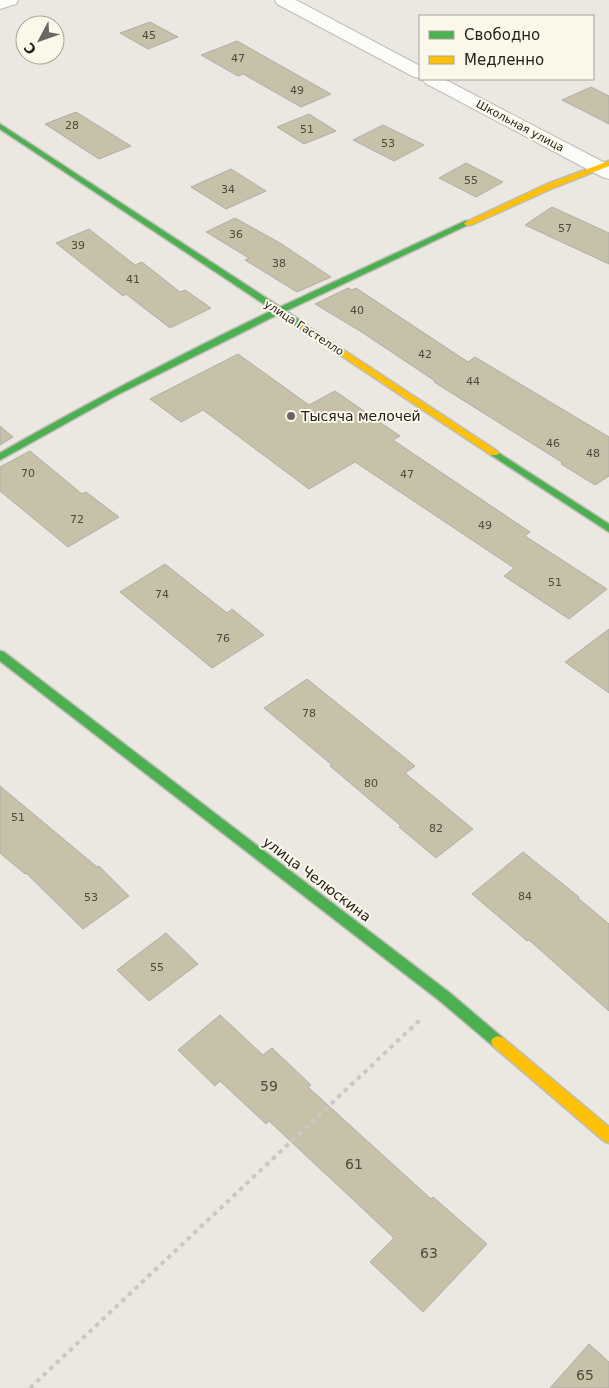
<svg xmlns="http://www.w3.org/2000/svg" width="609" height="1388" font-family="'DejaVu Sans',sans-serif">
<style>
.building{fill:#c7c1a9;stroke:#b0aea8}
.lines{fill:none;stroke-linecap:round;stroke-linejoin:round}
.street-casing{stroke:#bdbcb6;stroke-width:2}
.fast-casing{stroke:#bdbcb6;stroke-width:3}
.slow-casing{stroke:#bdbcb6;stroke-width:3}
.path{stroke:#c9c8c5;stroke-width:4;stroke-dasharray:4.5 4.5;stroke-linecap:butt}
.street{fill:#fcfcfa;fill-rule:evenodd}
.fast{fill:#4caf50;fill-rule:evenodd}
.slow{fill:#ffc107;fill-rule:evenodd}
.poi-dot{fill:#696761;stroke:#fcf8e9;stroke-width:2}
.labels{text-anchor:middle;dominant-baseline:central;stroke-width:4;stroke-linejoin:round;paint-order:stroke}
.number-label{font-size:11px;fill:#4c493f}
.far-street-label{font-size:11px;fill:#23211c;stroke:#fcf8e9}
.poi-label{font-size:14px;fill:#23211c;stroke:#fcf8e9;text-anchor:start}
.street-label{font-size:14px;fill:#23211c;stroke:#fcf8e9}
.near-number-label{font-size:14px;fill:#4c493f}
</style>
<rect width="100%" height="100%" fill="#eae8e0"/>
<g class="building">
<polygon points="150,22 178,37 148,49 120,33"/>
<polygon points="237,41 331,94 301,107 243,74 238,76 201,55"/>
<polygon points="591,87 609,96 609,124 562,100"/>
<polygon points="76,112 131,146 99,159 45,124"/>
<polygon points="309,114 336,131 304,144 277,127"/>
<polygon points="383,125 424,145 394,161 353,140"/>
<polygon points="466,163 503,182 476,197 439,178"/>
<polygon points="231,169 266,191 226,209 191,187"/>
<polygon points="552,207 609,233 609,264 525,225"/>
<polygon points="235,218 280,243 331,277 297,292 245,260 249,258 206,232"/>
<polygon points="89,229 135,265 142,262 180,292 185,290 211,308 170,328 126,294 123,296 56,243"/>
<polygon points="348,288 352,290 356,288 468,362 475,357 609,437 609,476 595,485 561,464 563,463 434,382 435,381 360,331 315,304"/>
<polygon points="238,354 309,405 335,391 400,436 393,440 530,532 525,536 607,589 569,619 504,576 514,568 355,462 309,489 203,410 181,422 150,399"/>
<polygon points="0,426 13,437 0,445"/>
<polygon points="30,451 82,494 86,492 119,517 68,547 0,491 0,467"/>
<polygon points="165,564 227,613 232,609 264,635 212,668 120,592"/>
<polygon points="609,629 609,693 565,662"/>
<polygon points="307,679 415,766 405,773 473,829 436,858 399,827 401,826 330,766 332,765 264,708"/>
<polygon points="0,786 97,867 99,866 129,896 83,929 26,873 25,874 0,853"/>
<polygon points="523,852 579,897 578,898 609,924 609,1011 529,940 527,941 472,894"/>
<polygon points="166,933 198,964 149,1001 117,970"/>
<polygon points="220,1015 263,1055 272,1048 311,1085 308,1087 431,1199 433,1197 487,1244 423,1312 370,1262 394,1238 269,1121 266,1124 220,1081 215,1086 178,1050"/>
<polygon points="589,1344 609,1362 609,1388 550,1388"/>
</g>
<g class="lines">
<defs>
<g id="street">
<polygon points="0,0 18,0 16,4 0,9"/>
<polygon points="275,0 296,0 420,66 420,78 414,77 277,4"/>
<polygon points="422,79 444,79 609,165 609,179 602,177 425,83"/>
</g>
<g id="fast">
<path d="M0,124L280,307L465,221H471L472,223L286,311L307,325V329H301L279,314L117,395L0,460V453C89,402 180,355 273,310L0,129Z"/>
<polygon points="494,450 609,524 609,532 491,455 489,453"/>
<polygon points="0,651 4,652 450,993 503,1038 505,1042 503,1046 498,1048 493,1046 440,1001 0,661"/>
</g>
<g id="slow">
<polygon points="609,161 609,166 553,188 471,225 465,225 464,223 547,184"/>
<polygon points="304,324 497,451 499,453 497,455 491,455 301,329 301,325"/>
<polygon points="498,1036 503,1038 609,1127 609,1143 604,1141 493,1046 491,1042 493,1038"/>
</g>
</defs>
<use href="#street" class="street-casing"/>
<use href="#fast" class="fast-casing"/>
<use href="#slow" class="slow-casing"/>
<polyline class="path" points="30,1388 422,1018"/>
<use href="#street" class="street"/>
<use href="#fast" class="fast"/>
<use href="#slow" class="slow"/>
</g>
<circle class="poi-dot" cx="291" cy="416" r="5"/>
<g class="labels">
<g class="number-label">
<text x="149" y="35">45</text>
<text x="238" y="58">47</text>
<text x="297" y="90">49</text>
<text x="72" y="125">28</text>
<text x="307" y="129">51</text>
<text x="388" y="143">53</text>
<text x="471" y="180">55</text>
<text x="228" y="189">34</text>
<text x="565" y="228">57</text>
<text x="236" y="234">36</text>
<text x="78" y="245">39</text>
<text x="279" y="263">38</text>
<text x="133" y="279">41</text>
<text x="357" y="310">40</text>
<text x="425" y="354">42</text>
<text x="473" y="381">44</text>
<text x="553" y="443">46</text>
<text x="593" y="453">48</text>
<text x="28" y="473">70</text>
<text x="407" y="474">47</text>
<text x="77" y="519">72</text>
<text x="485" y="525">49</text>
<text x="555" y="582">51</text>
<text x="162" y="594">74</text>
<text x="223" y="638">76</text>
<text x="309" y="713">78</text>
<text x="371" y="783">80</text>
<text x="18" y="817">51</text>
<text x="436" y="828">82</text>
<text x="525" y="896">84</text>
<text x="91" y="897">53</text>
<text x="157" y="967">55</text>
</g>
<g class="far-street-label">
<text transform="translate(520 126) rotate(28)">Школьная улица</text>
<text transform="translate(304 328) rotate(33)">улица Гастелло</text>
</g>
<g class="poi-label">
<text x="301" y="416">Тысяча мелочей</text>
</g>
<g class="street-label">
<text transform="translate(317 879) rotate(37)">улица Челюскина</text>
</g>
<g class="near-number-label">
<text x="269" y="1086">59</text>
<text x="354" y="1164">61</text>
<text x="429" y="1253">63</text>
<text x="585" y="1375">65</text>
</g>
</g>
<rect x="419" y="15" width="175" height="65" fill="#fcf8e9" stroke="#a5a297"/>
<rect x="429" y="31" width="25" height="8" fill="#4caf50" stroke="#a5a297"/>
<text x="464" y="40" font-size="15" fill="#23211c">Свободно</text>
<rect x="429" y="56" width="25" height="8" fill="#ffc107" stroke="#a5a297"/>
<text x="464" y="65" font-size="15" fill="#23211c">Медленно</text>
<g transform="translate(40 40) rotate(229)"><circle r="24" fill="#fcf8e9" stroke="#a5a297"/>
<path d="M0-4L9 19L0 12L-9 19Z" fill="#696761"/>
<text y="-8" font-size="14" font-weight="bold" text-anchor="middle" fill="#23211c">С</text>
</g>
</svg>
